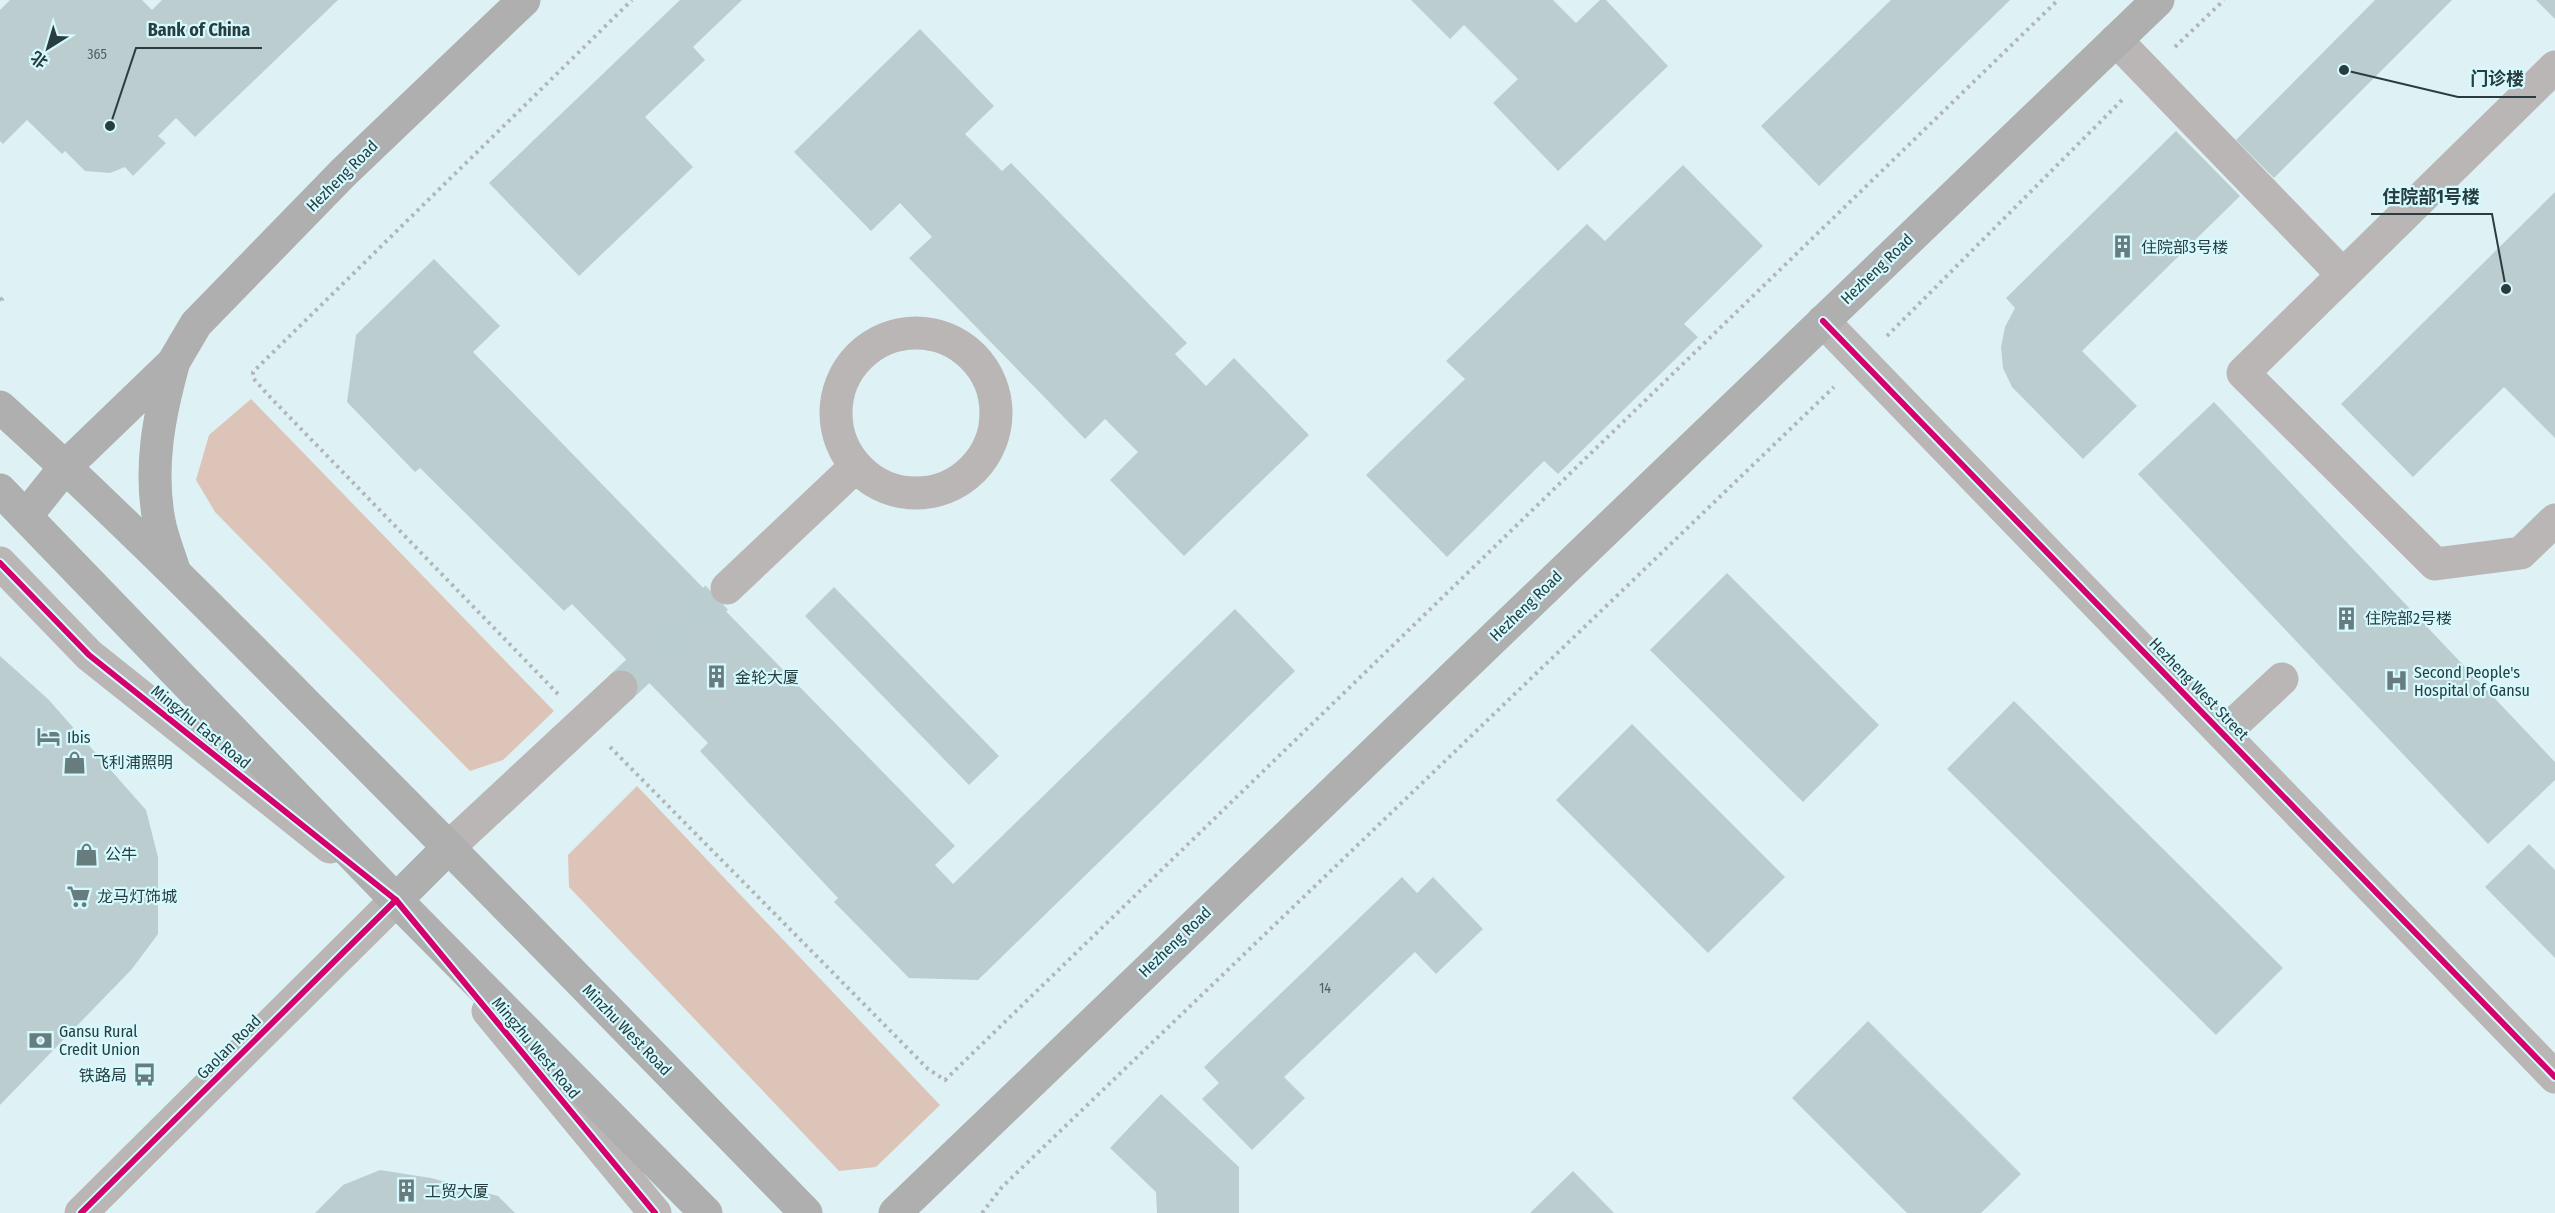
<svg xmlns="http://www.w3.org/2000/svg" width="2555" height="1213" font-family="'Fira Sans Condensed','Noto Sans SC',sans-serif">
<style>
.forest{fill:#ddc4b8}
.building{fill:#bbcdcf}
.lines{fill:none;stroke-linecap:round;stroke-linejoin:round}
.minor-tunnel{stroke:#baced0;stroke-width:33;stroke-dasharray:33 16;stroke-linecap:butt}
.path{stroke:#b3b6b6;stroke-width:4;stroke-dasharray:3 4.5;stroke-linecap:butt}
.minor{stroke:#b9b6b5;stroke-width:33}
.major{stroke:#aeafae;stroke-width:33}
.cycleway-casing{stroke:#d4faff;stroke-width:10}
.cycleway{stroke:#d6006c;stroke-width:6}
.labels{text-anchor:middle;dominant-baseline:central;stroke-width:4.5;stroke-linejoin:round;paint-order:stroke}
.number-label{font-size:14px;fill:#4e6062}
.street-label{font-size:16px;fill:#293c3e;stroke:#d4faff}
.poi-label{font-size:16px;fill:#293c3e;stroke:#d4faff;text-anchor:start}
.leader{fill:none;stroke:#293c3e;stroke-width:2}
.callout-dot{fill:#293c3e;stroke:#d4faff;stroke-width:2}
.callout-label{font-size:18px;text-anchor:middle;font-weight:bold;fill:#293c3e;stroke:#d4faff;stroke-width:4.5;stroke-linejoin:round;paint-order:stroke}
</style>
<rect width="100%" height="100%" fill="#def2f5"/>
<g class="forest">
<polygon points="251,399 554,711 503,760 470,771 215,512 196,480 209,435"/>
<polygon points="637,786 940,1105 876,1167 839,1171 569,887 568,855"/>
</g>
<g class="building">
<polygon points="10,0 142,0 152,10 162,0 338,0 195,137 176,118 158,136 166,143 133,176 125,167 110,173 85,171 65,151 62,154 27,120 3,144 0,141 0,10"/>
<polygon points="680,0 742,0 693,47 705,60 645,117 693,167 579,276 489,183"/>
<polygon points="1411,0 1553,0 1576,23 1600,0 1606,0 1668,66 1558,171 1493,103 1518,79 1464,25 1450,39"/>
<polygon points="1891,0 2010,0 1819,186 1761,126"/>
<polygon points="2375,0 2452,0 2274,178 2236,140"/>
<polygon points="2536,0 2555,0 2555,19"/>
<polygon points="920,29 994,106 965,134 1002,171 1011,163 1187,343 1175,354 1206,386 1234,358 1309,435 1184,556 1110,480 1138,452 1105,419 1085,439 909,258 932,237 900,203 871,231 794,152"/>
<polygon points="2176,131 2240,196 2082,351 2137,406 2083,459 2012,387 2003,368 2001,347 2005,327 2015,308 2006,298"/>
<polygon points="1683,165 1763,246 1684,324 1698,337 1558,474 1544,461 1447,557 1366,475 1465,379 1446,361 1587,224 1605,241"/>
<polygon points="2555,192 2555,438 2504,387 2413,477 2341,404"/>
<polygon points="434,259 500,326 473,352 955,846 935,865 953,884 1235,609 1295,671 978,980 909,978 834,902 838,898 700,751 708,743 572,604 564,611 420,468 415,472 347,402 356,335"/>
<polygon points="2214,402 2555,762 2555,780 2488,844 2138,474"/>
<polygon points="1727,573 1879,725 1803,802 1650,650"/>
<polygon points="834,587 999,756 969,785 805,616"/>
<polygon points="0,656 48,699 146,810 158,857 158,934 132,969 0,1105"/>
<polygon points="2014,701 2283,968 2216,1035 1947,769"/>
<polygon points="1632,724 1785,877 1708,953 1556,800"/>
<polygon points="2529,844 2555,870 2555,958 2485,887"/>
<polygon points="1402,877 1417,893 1433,877 1483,929 1436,974 1415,952 1284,1077 1305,1098 1252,1150 1202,1099 1219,1083 1204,1067"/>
<polygon points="1868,1021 2021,1174 1981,1213 1907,1213 1792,1098"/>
<polygon points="1161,1094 1239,1167 1239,1213 1157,1213 1156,1192 1110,1148"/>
<polygon points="380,1170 431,1178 498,1196 515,1213 315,1213 343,1185"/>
<polygon points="1573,1171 1614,1213 1530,1213"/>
</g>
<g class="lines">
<polyline class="minor-tunnel" points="621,687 727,588"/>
<g class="path">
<polyline points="2175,47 2224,0"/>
<polyline points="0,298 2,300 0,304"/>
<polyline points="1887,336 2123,99"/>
<polyline points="558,694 270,397 253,378 253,372 632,0"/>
<polyline points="610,747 928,1069 945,1080 2058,0"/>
<polyline points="982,1213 1002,1187 1834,387"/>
</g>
<g class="minor">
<polyline points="2116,40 2343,275"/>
<polyline points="2555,67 2243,373 2435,564 2521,553 2555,520"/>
<polyline points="1823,321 2555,1077"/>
<circle cx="916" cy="413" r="80"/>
<polyline points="0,563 89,655 330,847"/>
<polyline points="727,588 855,467"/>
<polyline points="2223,734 2282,679"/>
<polyline points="449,847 621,687"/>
<polyline points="488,1011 655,1213"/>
<polyline points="81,1213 396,900"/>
</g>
<g class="major">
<path d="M173,365C159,416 149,467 159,521C162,537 169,554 174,570"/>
<path d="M0,407C106,503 207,604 308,706C476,873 640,1043 806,1213"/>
<polyline points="0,490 396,900 706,1213"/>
<polyline points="26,516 66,466 173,363 196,324 343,173 524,0"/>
<polyline points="396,900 449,847"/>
<polyline points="895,1213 2158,0"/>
</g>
<defs>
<g id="cycleway">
<polyline points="1823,321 2555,1077"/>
<polyline points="0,563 89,655 396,900 655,1213"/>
<polyline points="81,1213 396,900"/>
</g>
</defs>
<use href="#cycleway" class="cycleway-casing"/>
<use href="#cycleway" class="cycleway"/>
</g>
<defs>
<symbol id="building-bare" viewBox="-9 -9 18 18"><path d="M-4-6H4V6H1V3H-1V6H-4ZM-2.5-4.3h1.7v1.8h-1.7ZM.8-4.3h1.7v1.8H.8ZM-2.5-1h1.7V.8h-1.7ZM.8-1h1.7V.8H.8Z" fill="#687c7e" stroke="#d4faff" stroke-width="2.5" paint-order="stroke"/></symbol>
<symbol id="hospital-bare" viewBox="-9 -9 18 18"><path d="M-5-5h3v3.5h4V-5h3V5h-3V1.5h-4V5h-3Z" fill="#687c7e" stroke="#d4faff" stroke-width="2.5" paint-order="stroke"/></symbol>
<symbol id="hotel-bare" viewBox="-9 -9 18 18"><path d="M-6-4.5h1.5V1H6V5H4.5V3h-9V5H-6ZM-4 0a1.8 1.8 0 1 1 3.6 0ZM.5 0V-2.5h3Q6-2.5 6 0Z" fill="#687c7e" stroke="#d4faff" stroke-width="2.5" paint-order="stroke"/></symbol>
<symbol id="shop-bare" viewBox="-9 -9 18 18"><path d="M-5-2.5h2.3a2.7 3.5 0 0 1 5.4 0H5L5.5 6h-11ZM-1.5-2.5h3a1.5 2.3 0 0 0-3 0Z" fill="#687c7e" stroke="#d4faff" stroke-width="2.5" paint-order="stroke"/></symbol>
<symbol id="supermarket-bare" viewBox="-9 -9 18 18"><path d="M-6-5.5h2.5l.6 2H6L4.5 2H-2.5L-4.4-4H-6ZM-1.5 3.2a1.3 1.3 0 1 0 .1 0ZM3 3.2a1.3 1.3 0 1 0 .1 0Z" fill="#687c7e" stroke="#d4faff" stroke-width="2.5" paint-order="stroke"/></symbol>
<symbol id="bank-bare" viewBox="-9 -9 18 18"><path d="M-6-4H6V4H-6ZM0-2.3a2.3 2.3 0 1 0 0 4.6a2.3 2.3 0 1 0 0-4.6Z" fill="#687c7e" stroke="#d4faff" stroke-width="2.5" paint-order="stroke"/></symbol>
<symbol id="bus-bare" viewBox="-9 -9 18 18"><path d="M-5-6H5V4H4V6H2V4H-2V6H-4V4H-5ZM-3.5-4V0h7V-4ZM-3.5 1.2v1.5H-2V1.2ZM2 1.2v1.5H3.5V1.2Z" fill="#687c7e" stroke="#d4faff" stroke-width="2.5" paint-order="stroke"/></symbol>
</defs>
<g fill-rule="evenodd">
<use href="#building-bare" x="2106" y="230" width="33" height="33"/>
<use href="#building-bare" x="2330" y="602" width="33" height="33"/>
<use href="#building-bare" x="700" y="660" width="33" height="33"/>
<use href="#hospital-bare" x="2380" y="664" width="33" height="33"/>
<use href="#hotel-bare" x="32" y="720" width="33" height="33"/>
<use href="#shop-bare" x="58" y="746" width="33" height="33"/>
<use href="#shop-bare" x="70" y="838" width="33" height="33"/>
<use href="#supermarket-bare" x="62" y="880" width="33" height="33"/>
<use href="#bank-bare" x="24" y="1024" width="33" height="33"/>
<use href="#bus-bare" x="128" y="1058" width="33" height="33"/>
<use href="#building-bare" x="390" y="1174" width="33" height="33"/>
</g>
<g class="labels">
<g class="number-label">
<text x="97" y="54">365</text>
<text x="1325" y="988">14</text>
</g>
<g class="street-label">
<text transform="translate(342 176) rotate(-45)">Hezheng Road</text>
<text transform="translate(1877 269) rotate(-44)">Hezheng Road</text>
<text transform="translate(1526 606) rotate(-44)">Hezheng Road</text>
<text transform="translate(2199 689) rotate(46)">Hezheng West Street</text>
<text transform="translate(201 727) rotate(39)">Mingzhu East Road</text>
<text transform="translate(1175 942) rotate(-44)">Hezheng Road</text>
<text transform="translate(627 1030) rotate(46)">Minzhu West Road</text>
<text transform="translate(229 1047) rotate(-45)">Gaolan Road</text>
<text transform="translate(536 1048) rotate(50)">Mingzhu West Road</text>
</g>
<g class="poi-label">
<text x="2141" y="247">住院部3号楼</text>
<text x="2365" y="618">住院部2号楼</text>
<text x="2414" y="672">Second People's<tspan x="2414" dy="18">Hospital of Gansu</tspan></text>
<text x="735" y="677">金轮大厦</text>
<text x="67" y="737">Ibis</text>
<text x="93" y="762">飞利浦照明</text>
<text x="105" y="854">公牛</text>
<text x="97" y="896">龙马灯饰城</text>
<text x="59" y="1031">Gansu Rural<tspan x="59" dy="18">Credit Union</tspan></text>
<text x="127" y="1075" text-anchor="end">铁路局</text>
<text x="425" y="1191">工贸大厦</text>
</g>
</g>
<path class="leader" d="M110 126L136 48H262M2344 70L2458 97H2536M2506 289L2492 214H2371"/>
<g class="callout-dot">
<circle cx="110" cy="126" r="6"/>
<circle cx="2344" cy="70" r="6"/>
<circle cx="2506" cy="289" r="6"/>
</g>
<g class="callout-label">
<text x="199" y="36">Bank of China</text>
<text x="2497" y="85">门诊楼</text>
<text x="2431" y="203">住院部1号楼</text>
</g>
<g transform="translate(48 48) rotate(217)" stroke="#d4faff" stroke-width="4.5" paint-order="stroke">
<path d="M0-4.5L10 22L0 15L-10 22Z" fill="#293c3e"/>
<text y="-9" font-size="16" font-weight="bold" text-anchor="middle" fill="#293c3e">北</text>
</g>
</svg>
